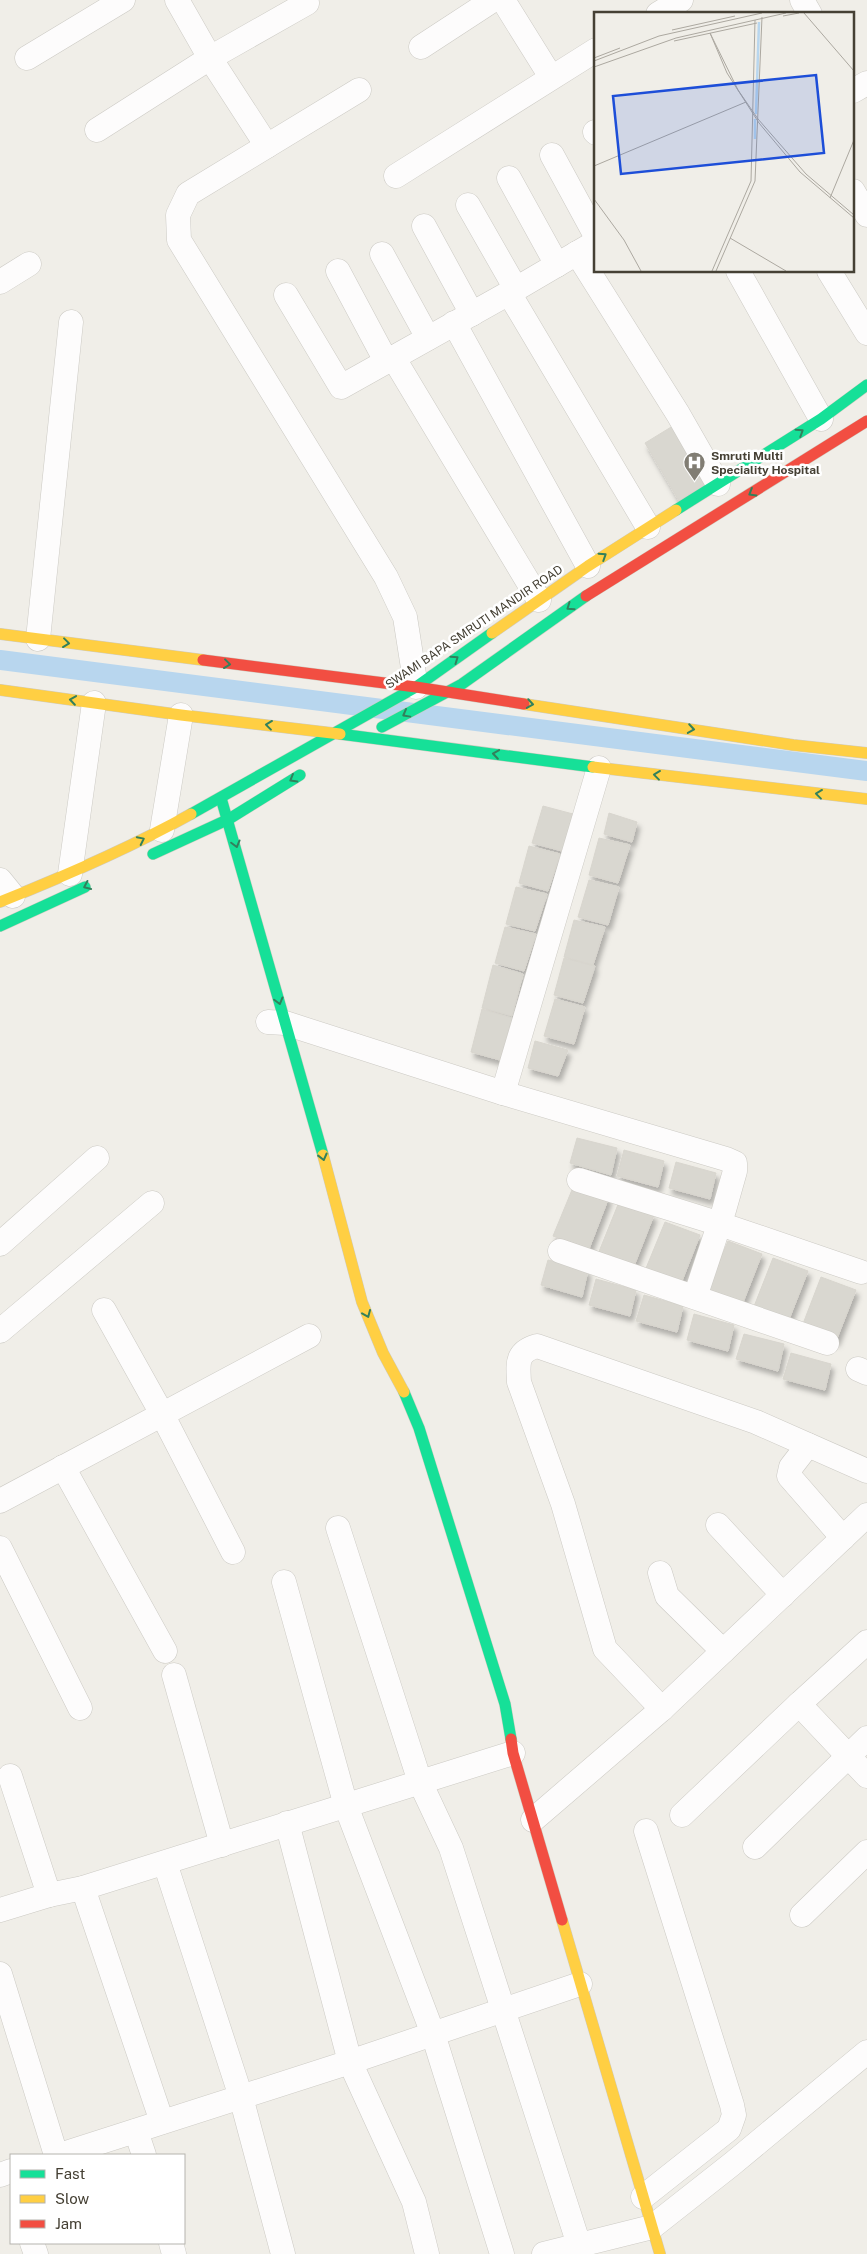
<svg xmlns="http://www.w3.org/2000/svg" width="867" height="2254" font-family="'Public Sans',sans-serif">
<style>
.lines{fill:none;stroke-linecap:round;stroke-linejoin:round}
.canal{stroke:#b8d6ee;stroke-width:20}
.building{fill:#d9d7d0;stroke:#d8d5ce;filter:url(#shadow)}
.street-casing{stroke:#cccac4;stroke-width:25}
.fast-casing{stroke:#cfcbbf;stroke-width:12}
.slow-casing{stroke:#cfcbbf;stroke-width:12}
.jam-casing{stroke:#cfcbbf;stroke-width:12}
.street{stroke:#fdfcfc;stroke-width:24}
.fast{stroke:#16e098;stroke-width:11}
.slow{stroke:#ffcf43;stroke-width:11}
.jam{stroke:#f24e42;stroke-width:11}
.oneway{stroke:#32805c}
.labels{text-anchor:middle;dominant-baseline:central;stroke-width:5;stroke-linejoin:round;paint-order:stroke}
.poi-label{font-size:12px;font-weight:bold;fill:#454034;stroke:#fff;text-anchor:start}
.street-label{font-size:12px;fill:#454034;stroke:#fff}
.inset-river{fill:none;stroke:#b8d6ee;stroke-width:2.5}
.inset-road{fill:none;stroke:#aca8a0;stroke-width:1}
.view{fill:#1d4ed8;fill-opacity:0.15;stroke:#1d4ed8;stroke-width:2.5}
.inset-edge{fill:none;stroke:#454034;stroke-width:2.5}
</style>
<defs>
<filter id="shadow"><feDropShadow dx="3" dy="5.5" stdDeviation="2.5" flood-color="#0004"/></filter>
</defs>
<rect width="100%" height="100%" fill="#f0eee8"/>
<g class="lines">
<polyline class="canal" points="0,660 867,771"/>
</g>
<g class="building">
<polygon points="681,421 715,480 679,501 645,443"/>
<polygon points="543,806 573,814 562,851 532,843"/>
<polygon points="609,813 637,822 632,842 604,834"/>
<polygon points="599,838 630,845 618,883 589,875"/>
<polygon points="529,846 560,854 548,891 519,883"/>
<polygon points="589,880 619,887 608,925 578,917"/>
<polygon points="516,887 547,894 535,931 506,924"/>
<polygon points="574,920 605,927 593,965 564,957"/>
<polygon points="505,927 536,934 524,971 495,963"/>
<polygon points="564,958 595,966 583,1003 554,995"/>
<polygon points="493,965 523,974 512,1016 482,1008"/>
<polygon points="555,999 585,1007 574,1044 544,1036"/>
<polygon points="482,1009 512,1018 500,1060 471,1052"/>
<polygon points="535,1041 568,1050 558,1076 528,1068"/>
<polygon points="577,1138 617,1148 611,1175 570,1163"/>
<polygon points="624,1150 664,1161 658,1187 617,1176"/>
<polygon points="676,1162 716,1173 710,1199 669,1188"/>
<polygon points="574,1185 609,1197 589,1249 553,1236"/>
<polygon points="619,1202 654,1215 634,1266 598,1254"/>
<polygon points="665,1222 700,1235 680,1286 644,1273"/>
<polygon points="728,1241 762,1254 742,1305 707,1292"/>
<polygon points="773,1258 808,1271 788,1322 753,1309"/>
<polygon points="548,1260 588,1270 582,1297 541,1285"/>
<polygon points="821,1277 856,1290 836,1341 801,1329"/>
<polygon points="596,1279 636,1290 630,1316 589,1305"/>
<polygon points="644,1295 683,1306 677,1332 636,1321"/>
<polygon points="694,1314 734,1325 728,1351 687,1340"/>
<polygon points="744,1334 784,1344 778,1371 736,1359"/>
<polygon points="791,1353 831,1364 825,1390 783,1379"/>
</g>
<g class="lines">
<defs>
<g id="street">
<polyline points="177,0 210,58 267,146"/>
<polyline points="503,0 551,77"/>
<polyline points="802,0 810,14"/>
<polyline points="658,14 681,0"/>
<polyline points="421,47 493,0"/>
<polyline points="27,58 123,0"/>
<polyline points="359,90 188,194 178,215 179,240 386,577 405,617 416,687"/>
<polyline points="853,91 867,83"/>
<polyline points="97,130 210,58 307,3"/>
<polyline points="595,132 596,133"/>
<polyline points="552,155 596,236"/>
<polyline points="396,176 596,50"/>
<polyline points="509,178 557,265"/>
<polyline points="853,191 867,215"/>
<polyline points="468,205 516,289"/>
<polyline points="424,226 472,314"/>
<polyline points="577,253 678,414 718,484"/>
<polyline points="382,254 428,338"/>
<polyline points="338,271 386,361"/>
<polyline points="738,271 821,419"/>
<polyline points="829,271 867,333"/>
<polyline points="0,282 29,264"/>
<polyline points="509,293 648,527"/>
<polyline points="286,295 341,387 509,293 596,242"/>
<polyline points="454,323 588,566"/>
<polyline points="393,357 539,600"/>
<polyline points="38,639 71,322"/>
<polyline points="162,830 181,715"/>
<polyline points="70,874 94,703"/>
<polyline points="0,880 13,896"/>
<polyline points="268,1022 285,1023 503,1093 726,1159 735,1163 735,1171 724,1210 695,1297"/>
<polyline points="503,1093 599,768"/>
<polyline points="579,1180 720,1224 861,1272"/>
<polyline points="0,1244 97,1158"/>
<polyline points="560,1251 827,1343"/>
<polyline points="104,1310 162,1414 233,1552"/>
<polyline points="0,1331 152,1203"/>
<polyline points="858,1369 867,1373"/>
<polyline points="808,1445 791,1467 789,1476 843,1538"/>
<polyline points="63,1467 165,1651"/>
<polyline points="0,1501 309,1336"/>
<polyline points="718,1525 783,1595"/>
<polyline points="338,1528 420,1782 451,1848 579,2245"/>
<polyline points="0,1548 80,1708"/>
<polyline points="660,1573 667,1596 723,1651"/>
<polyline points="284,1582 346,1806 433,2034 502,2254"/>
<polyline points="867,1642 799,1704 867,1776"/>
<polyline points="174,1675 222,1845"/>
<path d="M662,1709L605,1649L563,1504L519,1382C518,1363 516,1352 537,1346L756,1422L867,1471"/>
<polyline points="10,1776 49,1895"/>
<polyline points="682,1815 799,1704"/>
<polyline points="533,1820 662,1709 867,1515"/>
<polyline points="287,1823 350,2062 414,2202 427,2254"/>
<polyline points="755,1847 867,1738"/>
<polyline points="165,1863 241,2097 283,2254"/>
<polyline points="83,1888 162,2122"/>
<polyline points="0,1910 49,1895 83,1888 513,1753"/>
<polyline points="802,1915 867,1852"/>
<polyline points="0,1974 56,2155"/>
<polyline points="136,2131 144,2155"/>
<polyline points="60,2155 350,2062 580,1984"/>
<polyline points="0,2175 11,2171"/>
<polyline points="643,2197 729,2129 734,2115 732,2105 646,1831"/>
<polyline points="32,2243 36,2254"/>
<polyline points="171,2243 174,2254"/>
<polyline points="544,2254 652,2227 732,2164 867,2052"/>
</g>
<g id="fast">
<polyline points="676,510 821,419 867,385"/>
<polyline points="382,727 462,684 586,596"/>
<polyline points="340,734 593,767"/>
<polyline points="221,798 323,1155"/>
<polyline points="191,814 416,687 492,633"/>
<polyline points="153,854 229,819 300,775"/>
<polyline points="0,926 85,887"/>
<polyline points="404,1392 419,1428 505,1704 511,1739"/>
</g>
<g id="slow">
<polyline points="492,633 588,566 676,510"/>
<polyline points="0,634 203,660"/>
<polyline points="0,690 181,715 340,734"/>
<polyline points="524,704 793,745 867,753"/>
<polyline points="593,767 867,799"/>
<path d="M0,902C65,876 130,848 191,814"/>
<polyline points="323,1155 362,1302 383,1353 404,1392"/>
<polyline points="562,1920 660,2254"/>
</g>
<g id="jam">
<polyline points="586,596 867,421"/>
<polyline points="203,660 416,687 524,704"/>
<polyline points="511,1739 513,1753 562,1920"/>
</g>
</defs>
<use href="#street" class="street-casing"/>
<use href="#fast" class="fast-casing"/>
<use href="#slow" class="slow-casing"/>
<use href="#jam" class="jam-casing"/>
<use href="#street" class="street"/>
<use href="#fast" class="fast"/>
<use href="#slow" class="slow"/>
<use href="#jam" class="jam"/>
</g>
<defs><path id="oneway-chevron" d="M-2-3.5L2.5 0L-2 3.5" fill="none" stroke-width="1.6" stroke-linecap="round" stroke-linejoin="round" transform="scale(1.25)"/></defs>
<g class="oneway">
<use href="#oneway-chevron" transform="translate(800 432) rotate(-33)"/>
<use href="#oneway-chevron" transform="translate(752 493) rotate(149)"/>
<use href="#oneway-chevron" transform="translate(603 556) rotate(-33)"/>
<use href="#oneway-chevron" transform="translate(570 607) rotate(145)"/>
<use href="#oneway-chevron" transform="translate(66 643) rotate(7)"/>
<use href="#oneway-chevron" transform="translate(455 659) rotate(-35)"/>
<use href="#oneway-chevron" transform="translate(227 664) rotate(7)"/>
<use href="#oneway-chevron" transform="translate(73 700) rotate(-172)"/>
<use href="#oneway-chevron" transform="translate(530 704) rotate(9)"/>
<use href="#oneway-chevron" transform="translate(406 714) rotate(151)"/>
<use href="#oneway-chevron" transform="translate(269 725) rotate(-173)"/>
<use href="#oneway-chevron" transform="translate(691 729) rotate(9)"/>
<use href="#oneway-chevron" transform="translate(496 754) rotate(-172)"/>
<use href="#oneway-chevron" transform="translate(657 775) rotate(-173)"/>
<use href="#oneway-chevron" transform="translate(293 779) rotate(150)"/>
<use href="#oneway-chevron" transform="translate(819 794) rotate(-173)"/>
<use href="#oneway-chevron" transform="translate(141 840) rotate(-26)"/>
<use href="#oneway-chevron" transform="translate(236 844) rotate(75)"/>
<use href="#oneway-chevron" transform="translate(87 886) rotate(155)"/>
<use href="#oneway-chevron" transform="translate(279 1001) rotate(75)"/>
<use href="#oneway-chevron" transform="translate(323 1157) rotate(76)"/>
<use href="#oneway-chevron" transform="translate(367 1314) rotate(67)"/>
</g>
<defs>
<symbol id="hospital-pin" viewBox="-11 -11 22 30"><path d="M0 17L-7.5 6A9.5 9.5 0 1 1 7.5 6Z" fill="#817d73" stroke="#fff"/><path d="M-5-5h3v3.5h4V-5h3V5h-3V1.5h-4V5h-3Z" fill="#fff"/></symbol>
</defs>
<g fill-rule="evenodd">
<use href="#hospital-pin" x="682" y="450" width="25" height="34"/>
</g>
<g class="labels">
<g class="poi-label">
<text x="711" y="456">Smruti Multi<tspan x="711" dy="14">Speciality Hospital</tspan></text>
</g>
<g class="street-label">
<text transform="translate(474 627) rotate(-34)">SWAMI BAPA SMRUTI MANDIR ROAD</text>
</g>
</g>
<g transform="translate(594 12)">
<rect width="260" height="260" fill="#f0eee8"/>
<path class="inset-river" d="M162,102L165,10M161,127V107"/>
<path class="inset-road" d="M210,1L260,59M189,4L205,1M78,18L141,4M80,29L163,11M0,46L26,36M0,49L65,24L168,1M0,55L82,26L192,1M0,154L152,90M236,186L260,128M0,187L30,228L47,259M260,203L212,162L164,107L144,78L116,21L133,61L165,111L206,160L260,206M136,226L192,259M118,259L157,169L161,8M122,259L161,169L168,5"/>
<path class="view" d="M222,63L230,141L27,162L19,84Z"/>
<rect width="260" height="260" class="inset-edge"/>
</g>
<rect x="10" y="2154" width="175" height="90" fill="#ffffff" stroke="#b5b3ae"/>
<rect x="20" y="2170" width="25" height="8" fill="#16e098" stroke="#b5b3ae"/>
<text x="55" y="2179" font-size="15" fill="#454034">Fast</text>
<rect x="20" y="2195" width="25" height="8" fill="#ffcf43" stroke="#b5b3ae"/>
<text x="55" y="2204" font-size="15" fill="#454034">Slow</text>
<rect x="20" y="2220" width="25" height="8" fill="#f24e42" stroke="#b5b3ae"/>
<text x="55" y="2229" font-size="15" fill="#454034">Jam</text>
</svg>
